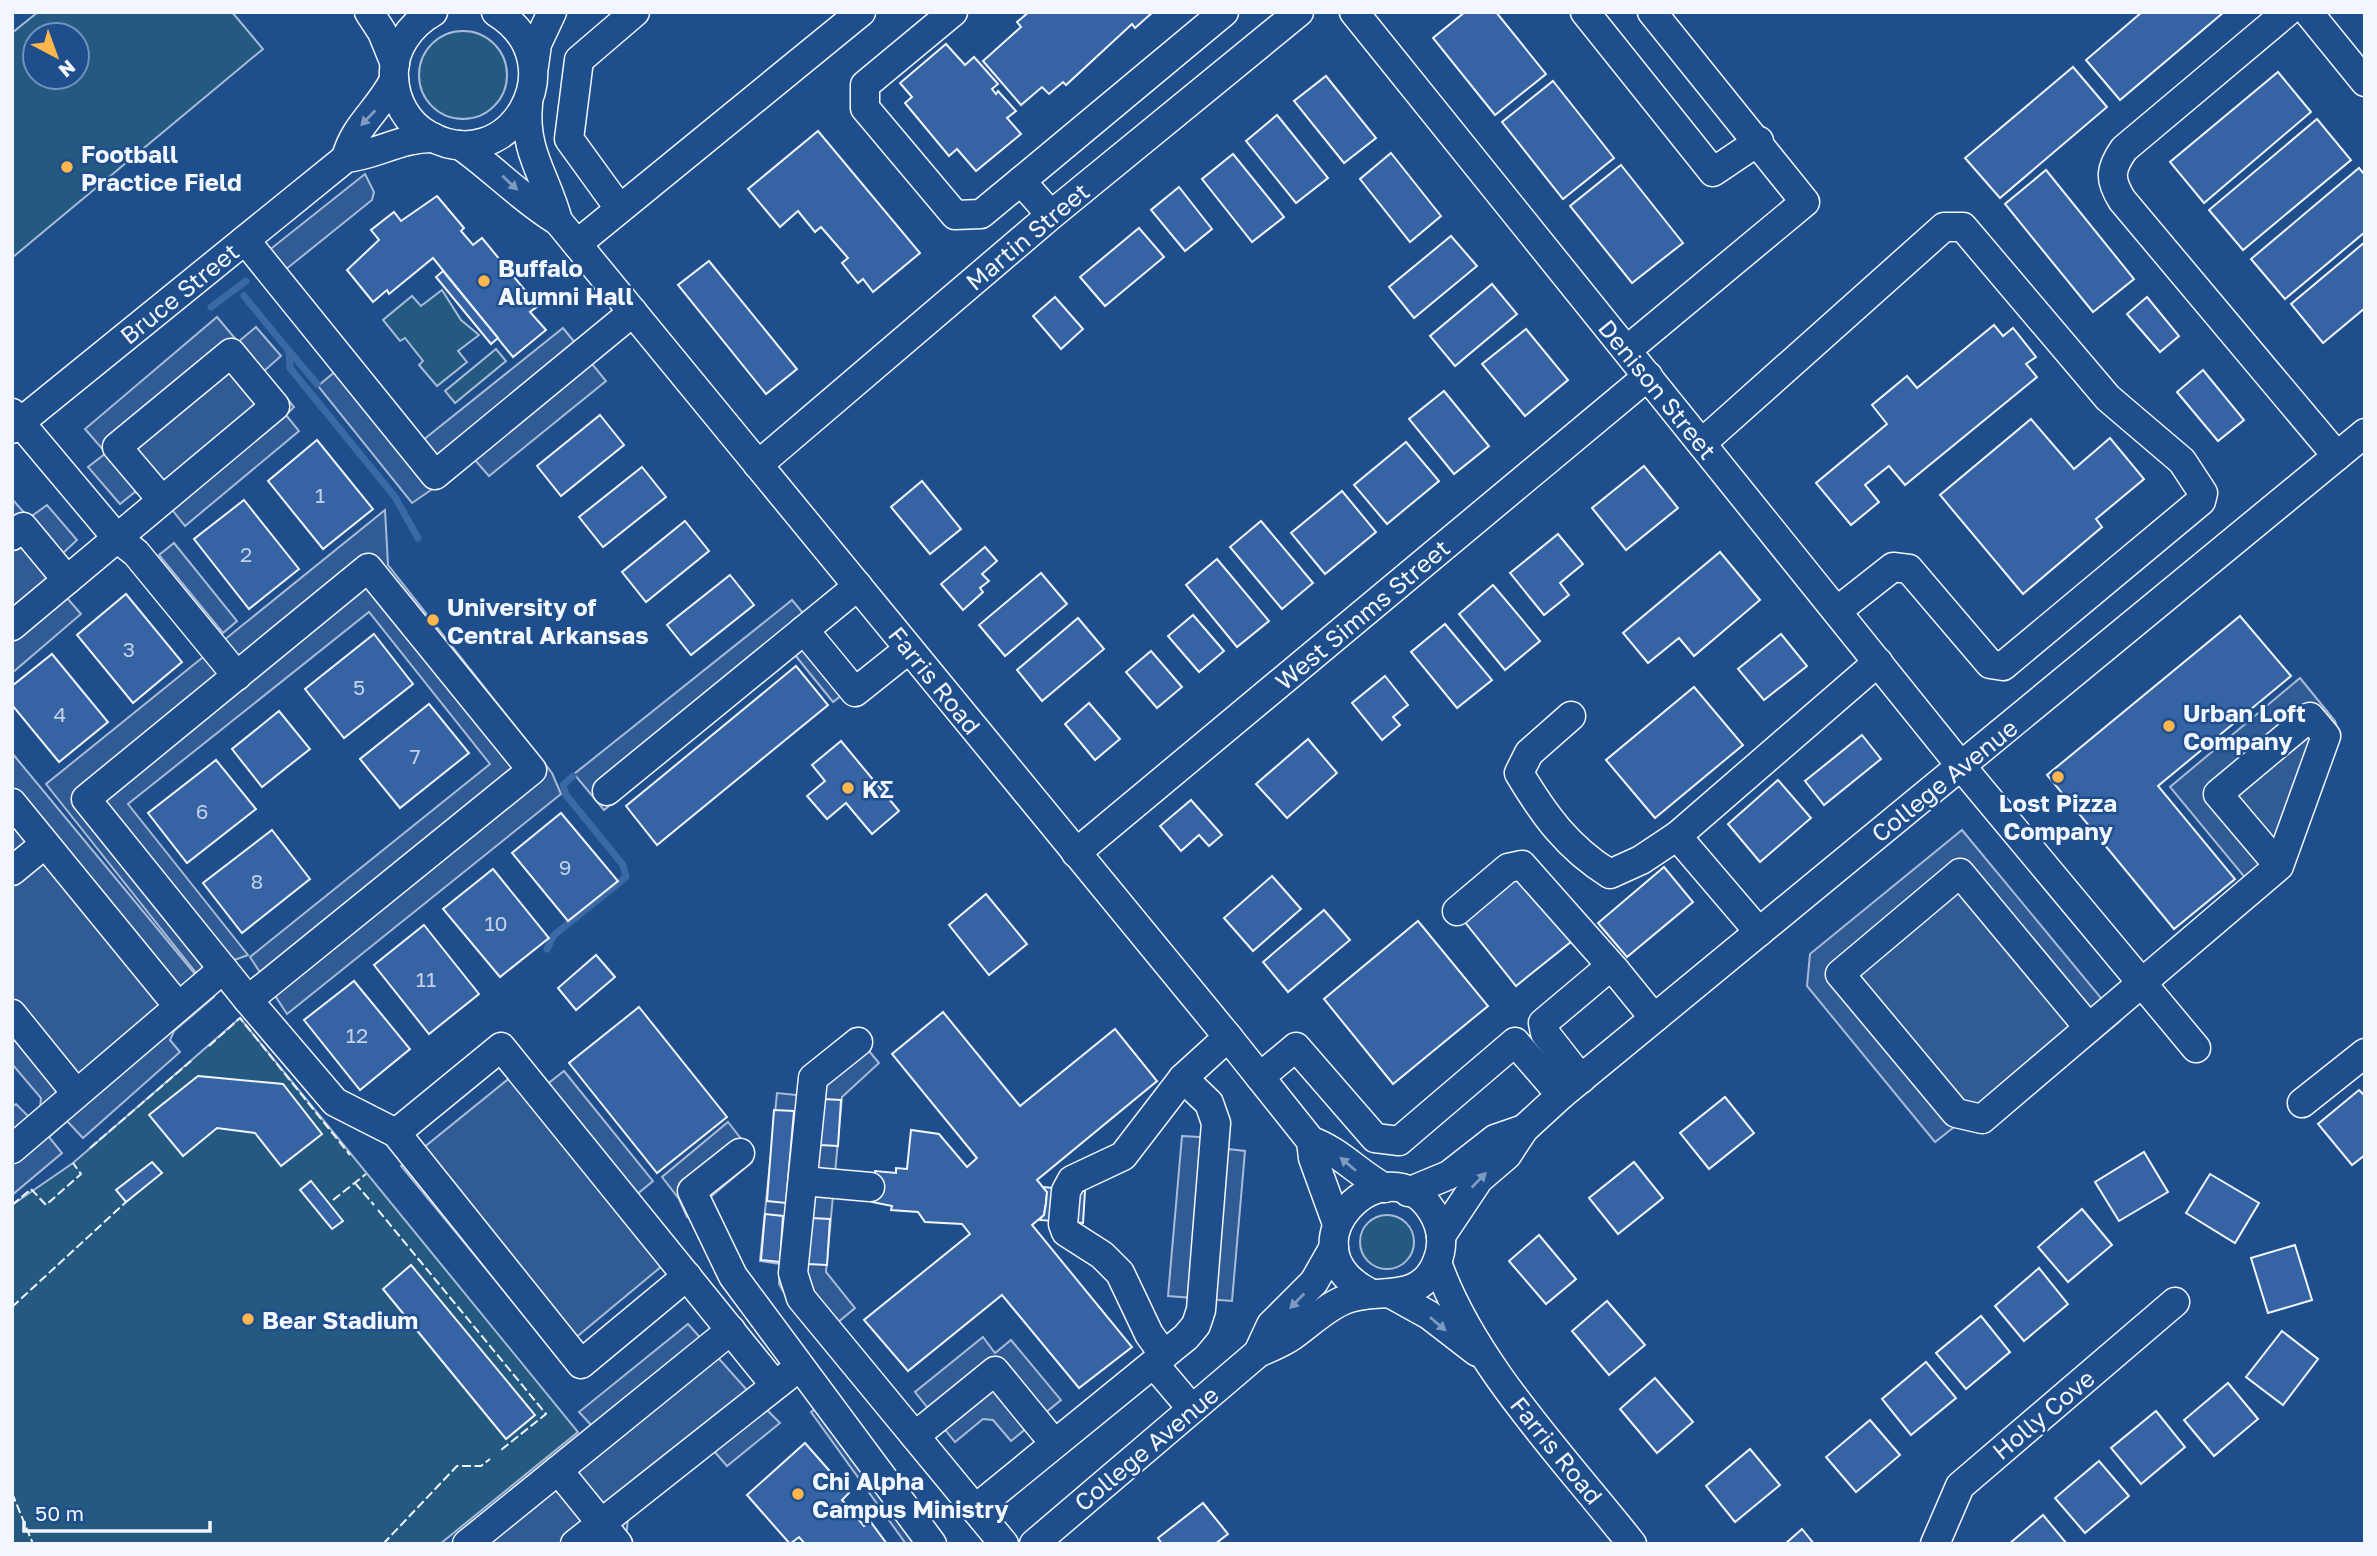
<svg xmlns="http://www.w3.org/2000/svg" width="2377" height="1556" font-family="'Golos Text',sans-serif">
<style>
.green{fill:#245a82;stroke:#a8bbd7;stroke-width:2;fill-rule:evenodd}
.parking{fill:#305b95;stroke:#a8bbd7;stroke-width:2}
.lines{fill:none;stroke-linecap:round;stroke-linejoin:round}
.stream{stroke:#3b69a3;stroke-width:7}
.building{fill:#3563a3;stroke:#f2f6ff;stroke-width:2}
.minor-casing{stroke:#f2f6ff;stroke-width:31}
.minor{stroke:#1f4e8c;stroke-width:28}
.fence{stroke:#f2f6ff;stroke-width:2;stroke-dasharray:9 3.5;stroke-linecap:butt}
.oneway{fill:#7e9ac0}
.poi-dot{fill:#ffb74d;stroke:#1f4e8c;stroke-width:2.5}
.labels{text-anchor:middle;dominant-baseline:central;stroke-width:5;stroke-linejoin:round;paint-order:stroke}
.number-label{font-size:21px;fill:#c3d1e8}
.poi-label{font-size:24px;font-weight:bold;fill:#f2f6ff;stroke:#1f4e8c;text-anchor:start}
.street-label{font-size:24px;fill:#f2f6ff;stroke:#1f4e8c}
</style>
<rect width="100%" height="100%" fill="#1f4e8c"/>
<g class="green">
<path d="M38,12H232L263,49L13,257L12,33ZM77,35V77H35V35Z"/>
<circle cx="463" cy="75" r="44"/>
<polygon points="442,290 461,320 479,335 458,351 467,362 437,386 419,365 423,361 405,338 400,341 383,320 412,296 421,306"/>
<polygon points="496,349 506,361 455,403 445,391"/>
<polygon points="240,1018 578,1432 440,1544 12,1544 12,1205 73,1163"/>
<circle cx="1387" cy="1242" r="27"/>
</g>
<g class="parking">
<polygon points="365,174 374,192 372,200 285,270 268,251"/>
<polygon points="217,317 238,342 256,327 281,356 264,371 294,407 286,415 299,431 185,526 173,511 135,492 120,504 88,467 106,453 85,429"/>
<polygon points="563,328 606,381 489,476 475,460 412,503 318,386 355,355 423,440"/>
<polygon points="12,499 29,518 47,505 77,540 61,555 67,598 81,614 12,673"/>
<polygon points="385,510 388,565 552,773 561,794 287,1014 250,957 490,764 369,612 128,804 248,955 197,974 46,784"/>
<polygon points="174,543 237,621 223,633 159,555"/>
<polygon points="792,600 860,681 833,702 795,655 604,810 574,774"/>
<polygon points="2300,678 2335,721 2339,733 2261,897 2170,787"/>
<polygon points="12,753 214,997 174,1031 170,1040 180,1052 83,1138 67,1121 49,1137 62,1153 12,1195 12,1107 16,1104 29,1117 40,1108 41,1098 12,1064"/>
<polygon points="1962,830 2120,1021 1984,1133 1968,1116 1935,1142 1807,986 1810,954"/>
<polygon points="851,1029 879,1063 842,1097 826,1272 855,1308 819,1338 783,1291 779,1284 780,1264 760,1261 777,1093 796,1095 802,1088 807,1065"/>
<polygon points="528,1063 546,1085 564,1071 653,1181 635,1196 680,1251 556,1354 401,1166"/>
<polygon points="728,1122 753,1154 752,1162 687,1217 679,1199 662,1177"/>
<polygon points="1182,1136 1200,1137 1228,1149 1245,1151 1232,1301 1168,1296"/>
<polygon points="688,1324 746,1389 780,1423 727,1466 713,1450 628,1519 626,1538 631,1544 450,1544 593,1427 579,1412"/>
<polygon points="983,1337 995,1353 1011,1340 1061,1400 1011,1441 993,1420 983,1419 955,1442 915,1392"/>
<polygon points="818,1407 918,1544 906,1544 811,1412"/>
</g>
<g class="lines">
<g class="stream">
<polyline points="244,296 289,351 290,368 395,497 418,538"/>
<polyline points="211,307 246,281"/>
<polyline points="290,352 317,384"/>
<polyline points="547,949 554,935 626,877 623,865 566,795 563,785 573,776"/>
</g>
</g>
<g class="building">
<polygon points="1029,12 1153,12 1135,28 1132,24 1066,85 1063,82 1049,94 1042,87 1021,105 983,61 1021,27 1017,22"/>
<polygon points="1465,12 1496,12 1546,74 1495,115 1433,38"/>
<polygon points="2142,12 2224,12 2120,100 2086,60"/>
<polygon points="946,44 965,65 974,57 998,84 992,89 996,94 998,91 1016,111 1007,118 1021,134 976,171 957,149 949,156 905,103 912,97 900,83"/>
<polygon points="2073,67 2107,107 2000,198 1965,158"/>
<polygon points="2278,72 2311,112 2204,203 2170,162"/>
<polygon points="1326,76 1376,138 1344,163 1294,101"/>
<polygon points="1553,81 1614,158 1563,199 1502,122"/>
<polygon points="1277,115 1328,178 1296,203 1246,141"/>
<polygon points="2317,119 2351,160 2243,250 2209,210"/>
<polygon points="818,131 920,253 873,292 863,279 858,283 842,263 848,258 821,227 815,232 798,211 780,227 748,189"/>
<polygon points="1391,153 1441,216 1410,242 1360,179"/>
<polygon points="1233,154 1284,217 1252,242 1202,179"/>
<polygon points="1621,165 1683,243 1632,283 1570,206"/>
<polygon points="2359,168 2365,175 2365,232 2285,299 2251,259"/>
<polygon points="2046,170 2134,279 2093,312 2005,204"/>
<polygon points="1179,187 1212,229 1185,251 1151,210"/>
<polygon points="437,196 464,228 461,231 473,245 482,238 538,306 530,312 546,330 513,357 433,258 389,294 387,290 373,302 347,270 379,240 371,230 394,212 401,221"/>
<polygon points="1139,228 1164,257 1105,306 1080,277"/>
<polygon points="1451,236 1477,266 1414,318 1389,287"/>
<polygon points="2365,242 2365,308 2323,343 2291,304"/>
<polygon points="709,261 797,369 766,394 678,285"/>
<polygon points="443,271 498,338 491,344 436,277"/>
<polygon points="1492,284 1517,314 1455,366 1430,336"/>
<polygon points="1055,297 1083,329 1061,349 1033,316"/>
<polygon points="2147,297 2179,336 2160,352 2127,314"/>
<polygon points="1994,325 2003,336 2013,328 2036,357 2026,364 2037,377 1905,485 1889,466 1865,485 1879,502 1851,525 1816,483 1887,424 1872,405 1907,376 1917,388"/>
<polygon points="1526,329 1568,380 1525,416 1482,364"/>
<polygon points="2203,370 2244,420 2218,441 2177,392"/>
<polygon points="1444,391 1489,446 1454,474 1409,419"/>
<polygon points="600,415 624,445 561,496 537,466"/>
<polygon points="2031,419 2074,469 2110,438 2144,479 2096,519 2102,527 2023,594 1940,495"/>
<polygon points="317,440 373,509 323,549 268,481"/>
<polygon points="1406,442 1439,481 1387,524 1354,485"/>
<polygon points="1644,466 1678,508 1626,550 1592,508"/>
<polygon points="642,467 666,497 603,547 579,517"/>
<polygon points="922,481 961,529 930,554 891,507"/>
<polygon points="1342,491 1376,532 1325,574 1291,533"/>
<polygon points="244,500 299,569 249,609 194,539"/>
<polygon points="685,521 709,551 646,602 622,572"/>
<polygon points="1261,521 1313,583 1282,609 1230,547"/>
<polygon points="1558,534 1583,564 1560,583 1569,595 1544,615 1510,573"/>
<polygon points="985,547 997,561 982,574 989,581 980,588 983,592 963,610 941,584"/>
<polygon points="1720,552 1760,600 1694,656 1679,638 1648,663 1623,633"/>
<polygon points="1217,559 1269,621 1237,647 1186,585"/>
<polygon points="1041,573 1067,604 1005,656 979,625"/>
<polygon points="730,575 754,605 691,655 667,625"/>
<polygon points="1493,585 1540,641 1505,670 1459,614"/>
<polygon points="126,594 182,662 133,703 77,635"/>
<polygon points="1193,615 1224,651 1199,672 1168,636"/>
<polygon points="2240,616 2291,676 2158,786 2235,879 2174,929 2047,775"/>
<polygon points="1078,618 1104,649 1042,701 1017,670"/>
<polygon points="1445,624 1492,680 1457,708 1411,652"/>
<polygon points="374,634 413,684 344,738 305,689"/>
<polygon points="1781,634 1807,666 1764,700 1738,669"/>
<polygon points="1151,651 1182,687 1157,708 1126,672"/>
<polygon points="52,654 108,722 59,762 12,705 12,686"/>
<polygon points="796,666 828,705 657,845 626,806"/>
<polygon points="1385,676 1408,705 1393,717 1400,725 1382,740 1352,703"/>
<polygon points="1694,687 1743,745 1655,818 1606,760"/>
<polygon points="1089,703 1120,739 1095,760 1065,724"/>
<polygon points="429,704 469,753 400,808 360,759"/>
<polygon points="279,711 310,749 262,787 232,749"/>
<polygon points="1862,735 1881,759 1824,805 1805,781"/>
<polygon points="1308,739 1337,773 1287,818 1256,784"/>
<polygon points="841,741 899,811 872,834 846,803 827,819 807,796 825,781 812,765"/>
<polygon points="216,760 256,809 187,863 148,813"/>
<polygon points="1778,780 1811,818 1760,862 1728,824"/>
<polygon points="1191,800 1222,835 1209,846 1199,835 1181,851 1160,826"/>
<polygon points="561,813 618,881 568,921 512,853"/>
<polygon points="272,830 310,879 242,933 203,883"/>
<polygon points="1664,867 1693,902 1627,957 1598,923"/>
<polygon points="493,869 549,938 500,977 443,909"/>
<polygon points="1272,876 1301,909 1253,951 1224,918"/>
<polygon points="1519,876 1572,941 1516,986 1464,921"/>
<polygon points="986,894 1027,944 989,975 949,925"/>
<polygon points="1324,910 1350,940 1288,992 1263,962"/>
<polygon points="1418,921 1488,1006 1393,1084 1324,999"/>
<polygon points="424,925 479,994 429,1034 374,965"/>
<polygon points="596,955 615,977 576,1010 558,988"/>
<polygon points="354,981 410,1049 360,1090 304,1020"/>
<polygon points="639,1007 727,1117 657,1173 569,1063"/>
<polygon points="943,1012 1020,1106 1115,1029 1157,1081 1037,1180 1047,1192 1046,1203 1044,1215 1032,1225 1132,1347 1079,1388 1002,1295 908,1371 864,1320 970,1234 962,1224 925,1222 918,1212 891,1210 892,1206 872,1202 875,1171 896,1173 896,1168 907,1169 911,1130 939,1134 967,1167 977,1158 892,1054"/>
<polygon points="198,1076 283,1084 322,1134 281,1166 255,1133 217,1128 183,1156 149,1115"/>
<polygon points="2359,1090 2365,1096 2365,1155 2352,1165 2318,1124"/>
<polygon points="1725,1097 1754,1133 1709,1169 1680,1133"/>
<polygon points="823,1099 841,1100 838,1146 820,1145"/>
<polygon points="774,1110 794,1111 786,1203 767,1201"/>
<polygon points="2144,1152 2168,1192 2119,1221 2095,1182"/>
<polygon points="152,1162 162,1173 126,1202 116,1190"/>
<polygon points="1634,1162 1663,1198 1618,1234 1589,1198"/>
<polygon points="2210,1174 2259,1203 2235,1243 2186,1213"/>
<polygon points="311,1181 343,1221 332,1229 300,1190"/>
<polygon points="1043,1187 1085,1191 1083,1223 1039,1220 1044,1215 1046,1203 1047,1192"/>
<polygon points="2082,1209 2112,1245 2068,1282 2038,1247"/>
<polygon points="765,1214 783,1216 780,1262 761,1260"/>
<polygon points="811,1218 830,1219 827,1265 808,1264"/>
<polygon points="1539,1235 1576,1279 1546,1304 1509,1261"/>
<polygon points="2295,1245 2312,1300 2268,1313 2251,1258"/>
<polygon points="411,1265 535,1415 506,1439 383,1289"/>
<polygon points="2039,1268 2068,1304 2024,1341 1995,1306"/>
<polygon points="1607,1301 1645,1345 1609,1375 1572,1331"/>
<polygon points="1981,1316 2010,1352 1966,1389 1936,1353"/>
<polygon points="2282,1331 2318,1359 2283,1405 2246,1377"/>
<polygon points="1926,1362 1956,1398 1911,1435 1882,1399"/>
<polygon points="1655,1378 1693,1422 1657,1453 1620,1409"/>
<polygon points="2228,1383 2258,1419 2214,1456 2184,1420"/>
<polygon points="2156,1411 2185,1447 2141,1484 2111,1448"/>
<polygon points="1870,1420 1900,1455 1856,1492 1826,1457"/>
<polygon points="805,1443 849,1493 842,1500 864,1526 870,1521 887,1544 805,1544 799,1537 790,1544 747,1495"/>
<polygon points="1750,1449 1780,1485 1735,1522 1706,1486"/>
<polygon points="2099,1461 2129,1496 2085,1533 2055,1498"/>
<polygon points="1203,1503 1228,1534 1215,1544 1162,1544 1158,1538"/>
<polygon points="2043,1515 2067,1544 2009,1544"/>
<polygon points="1802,1529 1814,1544 1785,1544"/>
</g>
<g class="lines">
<defs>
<g id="minor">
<polyline points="369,12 382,32 395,64"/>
<path d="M433,12C410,25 392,50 394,77C395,101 407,123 428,135C508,181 579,63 496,12"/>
<polyline points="953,12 865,85 865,108 955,215 981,214 1021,181"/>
<polyline points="1354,12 1961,766 2196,1048"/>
<polyline points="1585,12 1713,172 1759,141"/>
<path d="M2287,12L2124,149C2110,169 2109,179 2122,200L2337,456"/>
<polyline points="2308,12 2365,82"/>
<polyline points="534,66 537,44 552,12"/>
<path d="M528,104C523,152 547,178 558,221"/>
<path d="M460,145C494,169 523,200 558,221L1228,1037L1311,1141L1313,1158L1337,1224"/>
<path d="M346,158C354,126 379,110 394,80"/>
<polyline points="619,208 569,139 579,60 635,12"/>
<polyline points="1051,215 1021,181 1224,12"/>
<polyline points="245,240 435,475 633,312"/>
<polyline points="577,244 861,12"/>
<polyline points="1627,350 1805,202 1652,12"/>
<polyline points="12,413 117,538 136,553 237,676"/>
<path d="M12,429L346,158C377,155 401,137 434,138"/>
<polyline points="1702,443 1944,227 1963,227 2108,398 2182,461 2203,493 2201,501 2003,666 1990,664 1909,569 1893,567 1837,611"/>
<polyline points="758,465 1051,215 1299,12"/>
<polyline points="12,536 23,527 67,580"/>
<polygon points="368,568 532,770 248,1000 86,799"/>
<polyline points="12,626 275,406 231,353 117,447 162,500"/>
<polyline points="804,630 855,692 909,649"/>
<path d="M1571,716L1529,753L1519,773C1544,815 1568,848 1610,874L1641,860L1677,836"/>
<polyline points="607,791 858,586"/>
<polyline points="12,803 178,1006"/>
<polyline points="1076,853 1648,376"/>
<polyline points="12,871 45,844"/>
<polyline points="1457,911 1508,868 1522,865 1615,970"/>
<polyline points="1759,932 1677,836 1878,662"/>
<polyline points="248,1000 335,1102 396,1133 581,1364 687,1276"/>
<polyline points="12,1014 76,1093"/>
<polyline points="2089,1028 1960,873 1840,974 1956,1113 1982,1119 2279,866 2218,794 2310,717 2326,736 2279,866"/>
<polyline points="858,1042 813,1078 793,1273 801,1298 1004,1544"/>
<polyline points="1260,1077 1296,1047 1375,1138 1399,1141 1515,1042 1561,1095"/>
<polyline points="1581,1079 1545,1033 1543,1023 1606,970 1615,970 1654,1018"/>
<polyline points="2302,1103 2365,1053"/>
<polyline points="396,1133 501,1047 774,1384"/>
<path d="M1311,1141C1338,1150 1359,1174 1385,1188"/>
<polyline points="12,1149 223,969"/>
<polyline points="740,1153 692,1191 733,1276 932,1544"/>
<polyline points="803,1181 870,1187"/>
<polyline points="1408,1192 1449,1175 1495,1139 1524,1129"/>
<polyline points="1441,1236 1479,1179 1507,1155 1524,1129 1561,1095 2365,433"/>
<path d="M1437,1262C1471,1362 1566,1460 1632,1544"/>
<polyline points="1393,1295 1429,1315 1477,1352"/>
<polyline points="1258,1353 1271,1325 1314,1282 1334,1247"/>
<polyline points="1164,1355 1149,1334 1120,1273 1102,1255 1066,1232 1063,1224 1066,1191 1072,1180 1123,1156 1183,1078 1228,1037"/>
<polyline points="1154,1364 1192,1409"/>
<polyline points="915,1436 995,1371 1054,1443"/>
<polyline points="558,1470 618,1544"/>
<polyline points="975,1509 1186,1337 1196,1325 1201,1310 1216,1123 1209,1103 1183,1078"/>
<polyline points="467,1544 731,1330"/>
<polyline points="575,1544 790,1374"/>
<path d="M1034,1544L1258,1353C1269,1348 1282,1343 1292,1336C1309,1324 1325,1308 1344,1300C1377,1286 1419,1306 1437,1262C1444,1245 1442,1227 1432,1211C1386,1139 1277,1246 1370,1293"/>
<polyline points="1935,1544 1960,1486 2175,1302"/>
</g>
</defs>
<use href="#minor" class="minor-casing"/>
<use href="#minor" class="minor"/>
<g class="fence">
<polyline points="209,1046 240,1018 350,1155"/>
<polyline points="90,1148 191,1061"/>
<polyline points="355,1183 374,1205"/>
<polyline points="333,1200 366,1174"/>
<polyline points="12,1205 31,1189 46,1205 81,1174 73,1163"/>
<polyline points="378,1210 546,1414 501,1450"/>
<polyline points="12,1307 126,1202"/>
<polyline points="12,1493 33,1544"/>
<polyline points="383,1544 457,1466 481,1466 490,1459"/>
</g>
</g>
<defs><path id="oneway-solid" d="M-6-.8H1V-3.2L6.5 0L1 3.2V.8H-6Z" transform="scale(1.75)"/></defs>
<g class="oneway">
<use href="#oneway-solid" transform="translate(368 118) rotate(134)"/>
<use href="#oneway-solid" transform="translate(510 183) rotate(43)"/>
<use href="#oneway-solid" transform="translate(1348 1164) rotate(-140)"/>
<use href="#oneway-solid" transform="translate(1479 1180) rotate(-46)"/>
<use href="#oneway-solid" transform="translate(1297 1301) rotate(134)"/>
<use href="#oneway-solid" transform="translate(1438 1324) rotate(40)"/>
</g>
<g class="poi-dot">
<circle cx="67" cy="167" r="7"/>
<circle cx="484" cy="281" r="7"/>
<circle cx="433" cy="620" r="7"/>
<circle cx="2169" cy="726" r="7"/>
<circle cx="2058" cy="777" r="7"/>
<circle cx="848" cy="788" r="7"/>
<circle cx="248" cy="1319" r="7"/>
<circle cx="798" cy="1494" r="7"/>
</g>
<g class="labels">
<g class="number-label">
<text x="320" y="495">1</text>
<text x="246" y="554">2</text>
<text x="129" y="649">3</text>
<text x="359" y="687">5</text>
<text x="60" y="714">4</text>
<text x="415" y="756">7</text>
<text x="202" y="811">6</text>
<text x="565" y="867">9</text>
<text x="257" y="881">8</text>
<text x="496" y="923">10</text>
<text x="426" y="979">11</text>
<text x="357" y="1035">12</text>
</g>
<g class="poi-label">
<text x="81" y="153">Football<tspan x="81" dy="28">Practice Field</tspan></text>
<text x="498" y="267">Buffalo<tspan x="498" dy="28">Alumni Hall</tspan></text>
<text x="447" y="606">University of<tspan x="447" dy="28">Central Arkansas</tspan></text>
<text x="2183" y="712">Urban Loft<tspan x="2183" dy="28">Company</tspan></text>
<text x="862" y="788">KΣ</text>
<text x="2058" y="802" text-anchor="middle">Lost Pizza<tspan x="2058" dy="28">Company</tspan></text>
<text x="262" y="1319">Bear Stadium</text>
<text x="812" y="1480">Chi Alpha<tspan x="812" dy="28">Campus Ministry</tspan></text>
</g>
<g class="street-label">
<text transform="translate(1027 236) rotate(-40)">Martin Street</text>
<text transform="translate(179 293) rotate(-39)">Bruce Street</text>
<text transform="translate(1658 389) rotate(51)">Denison Street</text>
<text transform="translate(1362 614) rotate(-40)">West Simms Street</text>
<text transform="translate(935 680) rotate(51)">Farris Road</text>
<text transform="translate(1944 780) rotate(-39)">College Avenue</text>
<text transform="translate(2043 1414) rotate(-40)">Holly Cove</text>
<text transform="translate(1146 1448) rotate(-40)">College Avenue</text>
<text transform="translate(1557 1450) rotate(51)">Farris Road</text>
</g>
</g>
<rect width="2377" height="1556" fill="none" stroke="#f2f6ff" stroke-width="28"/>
<g transform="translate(56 56) rotate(139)"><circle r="33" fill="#1f4e8c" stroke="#7391ba" stroke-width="2"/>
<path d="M0-5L12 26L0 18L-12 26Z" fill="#ffb74d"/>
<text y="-10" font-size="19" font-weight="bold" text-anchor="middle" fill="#f2f6ff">N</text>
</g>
<path d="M24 1521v10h186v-10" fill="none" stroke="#f2f6ff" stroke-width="3.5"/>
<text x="35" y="1521" font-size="21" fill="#f2f6ff" stroke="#1f4e8c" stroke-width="5" paint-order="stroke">50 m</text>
</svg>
